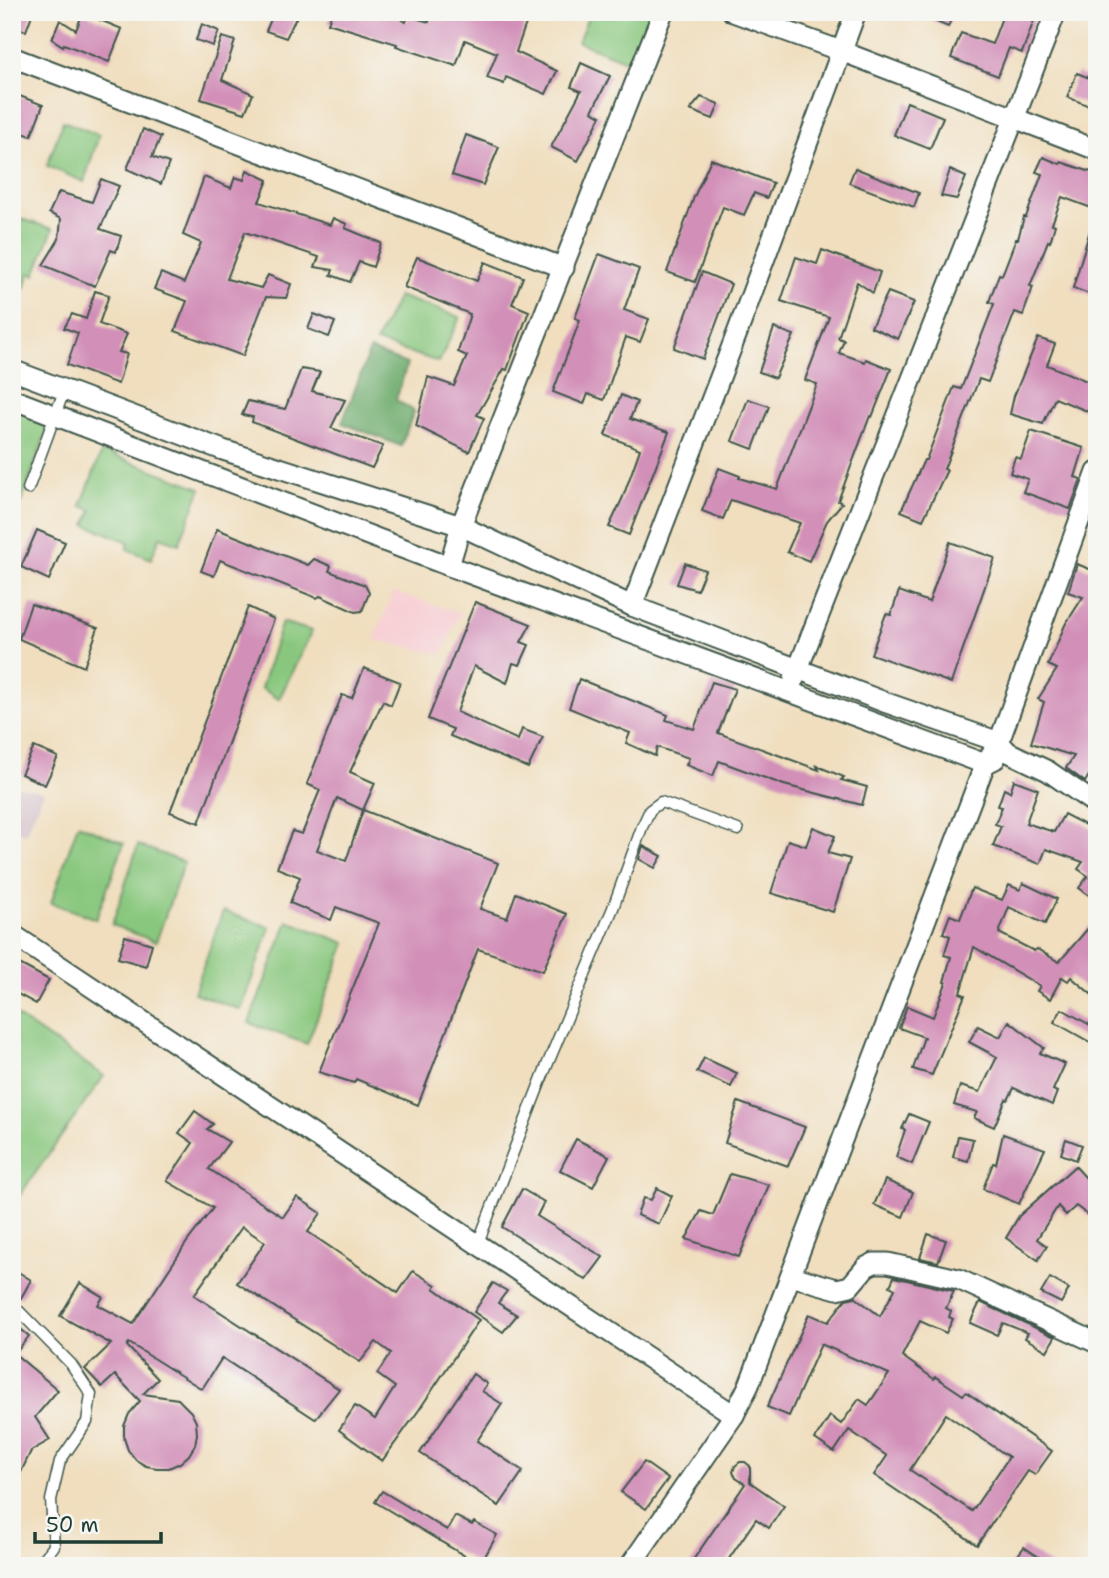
<svg xmlns="http://www.w3.org/2000/svg" width="1109" height="1578" font-family="'Shantell Sans',sans-serif">
<style>
.built{fill:#f7cfd4}
.industrial{fill:#d2bdc8}
.green{fill:#89c77e;stroke:#548259;stroke-width:2}
.forest{fill:#6eac6d;stroke:#467450;stroke-width:2}
.building{fill:#d28fb8;fill-rule:evenodd}
.lines{fill:none;stroke-linecap:round;stroke-linejoin:round}
.lane-casing{stroke:#3e5549;stroke-width:13}
.street-casing{stroke:#3e5549;stroke-width:23}
.lane{stroke:#fff;stroke-width:10}
.street{stroke:#fff;stroke-width:19}
</style>
<rect width="100%" height="100%" fill="#f6f6f2"/>
<filter id="ink" filterUnits="userSpaceOnUse"><feTurbulence type="fractalNoise" baseFrequency=".0143" numOctaves="2"/><feDisplacementMap in="SourceGraphic" scale="14" xChannelSelector="R" yChannelSelector="G"/><feConvolveMatrix kernelMatrix="1 2 1 2 8 2 1 2 1" color-interpolation-filters="sRGB"/></filter>
<filter id="wash" filterUnits="userSpaceOnUse"><feTurbulence type="fractalNoise" baseFrequency=".00686" numOctaves="4" result="noise"/><feDisplacementMap in="SourceGraphic" scale="28" xChannelSelector="R" yChannelSelector="G"/><feGaussianBlur stdDeviation="1.57" result="paint"/><feColorMatrix in="noise" values="0 0 0 0 0 0 0 0 0 0 0 0 0 0 0 0 0 1.4 0 .05"/><feComposite in="paint" operator="in"/></filter>
<g filter="url(#wash)">
<rect width="100%" height="100%" fill="#f0debe"/>
<polygon class="built" points="393,592 460,613 442,654 374,640"/>
<polygon class="industrial" points="12,785 44,792 25,834 12,829"/>
<g class="green">
<polygon points="590,12 651,13 631,63 578,42"/>
<polygon points="63,121 99,135 84,182 47,166"/>
<polygon points="12,216 53,229 35,275 29,273 26,287 12,282"/>
<polygon points="398,296 460,317 439,362 376,342"/>
<polygon points="12,402 52,416 12,528"/>
<polygon points="102,451 201,488 179,544 160,537 151,559 127,549 129,542 86,525 92,510 81,506"/>
<polygon points="282,622 312,631 279,699 261,688"/>
<polygon points="78,824 124,843 96,919 51,903"/>
<polygon points="138,845 184,862 156,942 112,925"/>
<polygon points="223,911 270,927 241,1010 194,993"/>
<polygon points="288,921 346,943 307,1044 249,1023"/>
<polygon points="12,1013 104,1076 12,1206"/>
</g>
<polygon class="forest" points="370,350 407,364 396,400 414,411 401,446 342,423"/>
<g id="blocks">
<g class="building">
<polygon points="12,12 33,12 26,31 12,26"/>
<polygon points="274,12 299,12 286,38 266,31"/>
<polygon points="332,12 388,12 406,22 408,16 429,22 430,12 530,12 516,52 557,71 546,94 506,77 504,84 487,78 497,53 465,40 456,66 396,46 397,44 328,23"/>
<polygon points="913,12 954,12 948,27"/>
<polygon points="1004,12 1037,12 1022,53 1009,48 998,76 951,58 961,33 992,44"/>
<polygon points="83,13 122,29 109,62 64,44 63,46 52,39 60,20 76,30"/>
<polygon points="202,24 219,31 213,46 196,40"/>
<polygon points="222,37 235,41 222,80 253,94 245,113 201,99"/>
<polygon points="581,63 610,76 592,111 601,116 578,161 551,147 581,91 571,87"/>
<polygon points="1077,73 1097,81 1097,109 1067,97"/>
<polygon points="12,93 43,105 31,136 12,129"/>
<polygon points="701,97 719,104 713,119 690,110"/>
<polygon points="907,102 943,117 930,149 894,135"/>
<polygon points="143,129 161,137 152,157 169,163 161,184 127,169"/>
<polygon points="466,135 499,147 483,185 452,175"/>
<polygon points="1043,157 1060,164 1061,162 1097,174 1097,210 1062,197 1052,224 1055,225 1050,242 1048,241 1030,286 1033,287 1023,315 1015,312 988,382 979,379 944,469 947,470 923,520 901,511 924,460 926,460 954,387 961,389 994,304 989,302 999,274 1002,275 1016,239 1018,239 1024,217 1026,217 1042,174 1036,172"/>
<polygon points="711,159 773,183 767,198 754,193 744,215 723,207 695,282 667,272 694,197"/>
<polygon points="855,168 919,193 914,207 849,183"/>
<polygon points="247,170 268,180 259,202 330,225 333,218 347,224 345,228 381,243 373,267 359,262 350,282 331,275 333,270 315,267 319,257 245,232 227,279 261,288 268,275 291,284 286,298 266,297 243,356 175,331 187,301 154,289 161,273 184,283 201,243 183,235 204,177 231,188 235,177 244,180"/>
<polygon points="950,170 966,177 957,199 941,196"/>
<polygon points="101,179 119,186 100,229 121,236 116,252 111,250 95,286 43,265 59,239 61,219 49,213 59,192 92,202"/>
<polygon points="1093,220 1097,221 1097,297 1073,288"/>
<polygon points="822,250 880,272 873,293 857,282 838,338 844,340 839,353 865,362 866,359 891,369 872,417 870,416 838,501 842,503 827,521 809,561 787,552 800,523 731,500 723,519 702,511 719,468 740,476 739,478 777,489 817,384 805,380 829,317 781,301 796,257 817,264"/>
<polygon points="599,254 639,269 624,310 649,319 640,342 626,337 604,400 588,394 584,404 553,392 580,320 575,318"/>
<polygon points="417,257 477,281 485,262 523,277 512,304 529,311 507,370 504,369 477,415 484,418 469,452 416,426 428,377 454,386 467,356 458,352 470,314 404,287"/>
<polygon points="702,272 731,284 703,359 674,348"/>
<polygon points="95,291 109,295 99,324 127,334 119,352 127,354 118,384 67,365 78,333 64,328 72,314 86,319"/>
<polygon points="888,292 914,302 898,339 871,327"/>
<polygon points="314,314 335,322 329,337 308,329"/>
<polygon points="774,328 794,335 775,378 759,372"/>
<polygon points="1038,338 1055,344 1047,365 1097,385 1097,415 1055,398 1043,424 1010,414 1014,396"/>
<polygon points="301,369 320,372 312,391 345,400 331,428 383,446 372,468 252,422 253,417 242,415 248,401 285,409"/>
<polygon points="621,395 637,402 630,419 669,432 629,535 609,527 623,497 640,449 605,435"/>
<polygon points="748,399 769,406 753,449 732,441"/>
<polygon points="1031,431 1084,448 1075,477 1081,479 1070,509 1023,492 1028,479 1010,473 1015,457 1021,459"/>
<polygon points="217,529 308,565 314,559 331,566 329,571 365,585 369,593 362,611 355,612 320,596 317,598 220,560 214,576 201,571"/>
<polygon points="37,530 65,542 49,580 21,567"/>
<polygon points="950,542 995,558 951,683 871,654 886,614 891,615 899,591 929,602"/>
<polygon points="685,563 705,570 697,590 677,584"/>
<polygon points="1077,564 1097,572 1097,762 1085,782 1066,768 1074,756 1031,743 1044,702 1038,699 1057,669 1048,665 1065,625 1083,597 1068,592"/>
<polygon points="475,602 531,624 521,642 529,645 520,665 513,663 507,683 474,666 457,712 518,740 522,729 543,737 528,768 450,736 453,729 428,719"/>
<polygon points="31,604 98,628 84,667 19,639"/>
<polygon points="248,607 274,619 199,823 170,812"/>
<path d="M364,668L400,682L391,705L383,701L350,772L375,783L363,810L498,863L480,909L507,918L516,893L567,914L543,971L478,949L418,1105L356,1079L354,1083L319,1072L379,923L336,907L331,920L290,903L300,877L277,868L292,831L302,834L320,790L307,784L342,695L352,698ZM337,798L363,810L346,861L317,850Z"/>
<polygon points="579,679 668,715 666,720 694,729 712,682 735,689 718,733 819,770 817,766 844,777 841,780 867,787 862,805 784,785 719,761 713,776 686,765 689,758 657,747 655,756 626,743 630,733 569,708"/>
<polygon points="34,747 58,757 45,785 21,774"/>
<polygon points="1014,780 1038,789 1026,823 1054,832 1064,814 1097,831 1097,901 1079,888 1088,876 1078,869 1083,862 1046,849 1040,864 993,846 1001,826 995,824 1002,807 998,806 1004,789 1010,792"/>
<polygon points="813,827 835,836 828,853 850,859 833,912 771,893 788,840 806,846"/>
<polygon points="643,846 662,856 655,868 639,859"/>
<polygon points="1023,883 1057,899 1045,924 1009,907 999,933 1034,951 1037,949 1059,962 1097,918 1097,999 1071,977 1068,981 1062,977 1050,999 1037,991 1040,986 974,947 960,993 965,995 932,1075 913,1069 924,1037 899,1028 907,1006 933,1017 946,983 944,982 951,957 944,955 950,936 943,933 950,915 960,919 972,888 1002,900 1009,885 1020,890"/>
<polygon points="125,936 152,944 146,966 118,958"/>
<polygon points="12,960 49,980 36,1004 12,991"/>
<polygon points="1062,1009 1097,1029 1097,1046 1054,1022"/>
<polygon points="1009,1021 1044,1048 1040,1053 1065,1064 1053,1090 1057,1092 1052,1105 1014,1088 1008,1100 1006,1099 994,1127 974,1118 977,1112 954,1105 960,1086 980,1092 997,1057 969,1042 978,1026 1000,1037"/>
<polygon points="704,1058 737,1073 731,1087 697,1072"/>
<polygon points="738,1102 805,1127 788,1166 725,1143"/>
<polygon points="195,1111 213,1124 207,1129 229,1142 209,1169 283,1217 297,1197 321,1213 308,1232 398,1293 413,1271 436,1285 434,1288 479,1320 419,1410 382,1461 339,1430 355,1406 375,1419 395,1387 377,1374 391,1353 376,1342 360,1362 237,1283 265,1242 242,1227 194,1295 339,1389 315,1419 222,1358 202,1389 129,1343 127,1346 158,1379 143,1394 178,1399 191,1412 196,1422 197,1434 195,1445 189,1455 180,1463 169,1468 157,1468 146,1466 136,1460 128,1450 124,1438 124,1426 129,1414 140,1401 115,1375 102,1387 85,1369 111,1344 60,1316 80,1283 103,1297 98,1305 133,1324 187,1242 213,1208 167,1181 193,1143 179,1133"/>
<polygon points="909,1114 929,1122 912,1164 896,1157 905,1130 902,1129"/>
<polygon points="1003,1134 1045,1149 1019,1204 983,1189 993,1163 996,1164"/>
<polygon points="958,1136 973,1139 968,1161 953,1157"/>
<polygon points="576,1139 609,1156 593,1187 560,1170"/>
<polygon points="1066,1139 1082,1145 1076,1160 1061,1154"/>
<polygon points="1075,1166 1097,1190 1097,1222 1076,1206 1066,1215 1058,1206 1037,1239 1047,1246 1038,1260 1006,1238 1019,1216"/>
<polygon points="730,1174 769,1185 739,1257 686,1239 701,1211 713,1215"/>
<polygon points="885,1180 913,1192 903,1217 874,1205"/>
<polygon points="657,1188 672,1196 659,1224 637,1215 643,1198 651,1200"/>
<polygon points="522,1189 544,1202 537,1216 603,1257 586,1280 502,1227"/>
<polygon points="928,1234 946,1240 938,1262 920,1258"/>
<polygon points="12,1268 31,1280 21,1298 12,1292"/>
<path d="M894,1277L954,1291L946,1308L951,1311L949,1317L953,1319L946,1333L920,1321L902,1356L934,1379L936,1377L963,1395L966,1392L1052,1451L1035,1475L1028,1471L977,1545L874,1475L887,1456L849,1430L834,1452L815,1439L830,1416L841,1424L859,1399L868,1405L889,1374L821,1344L789,1416L767,1407L809,1314L828,1322L846,1299L855,1297L880,1316L895,1289L890,1286ZM946,1414L1009,1457L972,1511L910,1470Z"/>
<polygon points="1050,1278 1069,1289 1061,1303 1041,1293"/>
<polygon points="493,1283 507,1291 498,1303 517,1315 503,1332 474,1312"/>
<polygon points="980,1302 1055,1337 1047,1351 1025,1338 1028,1333 1003,1323 997,1335 970,1323"/>
<polygon points="12,1322 29,1336 15,1354 58,1390 35,1417 50,1440 31,1451 12,1491"/>
<polygon points="473,1374 487,1384 482,1391 502,1404 477,1441 523,1471 499,1506 420,1453"/>
<polygon points="644,1462 668,1479 646,1509 621,1492"/>
<polygon points="740,1462 745,1462 750,1466 750,1482 784,1506 769,1528 756,1519 724,1566 689,1566 745,1484 736,1478 733,1472 735,1466"/>
<polygon points="382,1491 447,1530 455,1516 472,1525 474,1522 497,1535 480,1565 375,1502"/>
<polygon points="1024,1547 1052,1566 1010,1566"/>
</g>
</g>
</g>
<g filter="url(#ink)">
<use href="#blocks" fill-opacity="0" stroke="#3e5549" stroke-width="2"/>
<g class="lines">
<defs>
<g id="lane">
<polyline points="28,489 64,391"/>
<polyline points="478,1243 543,1075 613,908 642,827 650,810 661,802 738,830"/>
<polyline points="12,1304 71,1364 91,1394 87,1422 60,1461 51,1500 54,1546 38,1566"/>
</g>
<g id="street">
<polyline points="733,12 841,51 1097,150"/>
<polyline points="12,57 564,268"/>
<polyline points="12,370 223,450 461,526 632,606 887,703 999,742 1008,752 1048,771 1097,805"/>
<polyline points="12,399 449,566 985,764 995,759"/>
<polyline points="449,566 461,526 663,12"/>
<polyline points="632,606 739,328 856,12"/>
<polyline points="794,679 1056,12"/>
<polyline points="12,934 734,1415"/>
<polyline points="791,1276 837,1289 850,1286 866,1267 874,1263 888,1263 958,1279 1097,1343"/>
<polyline points="630,1566 734,1415 749,1385 985,764 999,742 1097,472"/>
</g>
</defs>
<use href="#lane" class="lane-casing"/>
<use href="#street" class="street-casing"/>
<use href="#lane" class="lane"/>
<use href="#street" class="street"/>
</g>
</g>
<rect width="1109" height="1578" fill="none" stroke="#f6f6f2" stroke-width="42"/>
<path d="M35 1532v10h126v-10" fill="none" stroke="#1f3d34" stroke-width="3.5"/>
<text x="46" y="1532" font-size="21" fill="#1f3d34" stroke="#f6f6f2" stroke-width="5" paint-order="stroke">50 m</text>
</svg>
